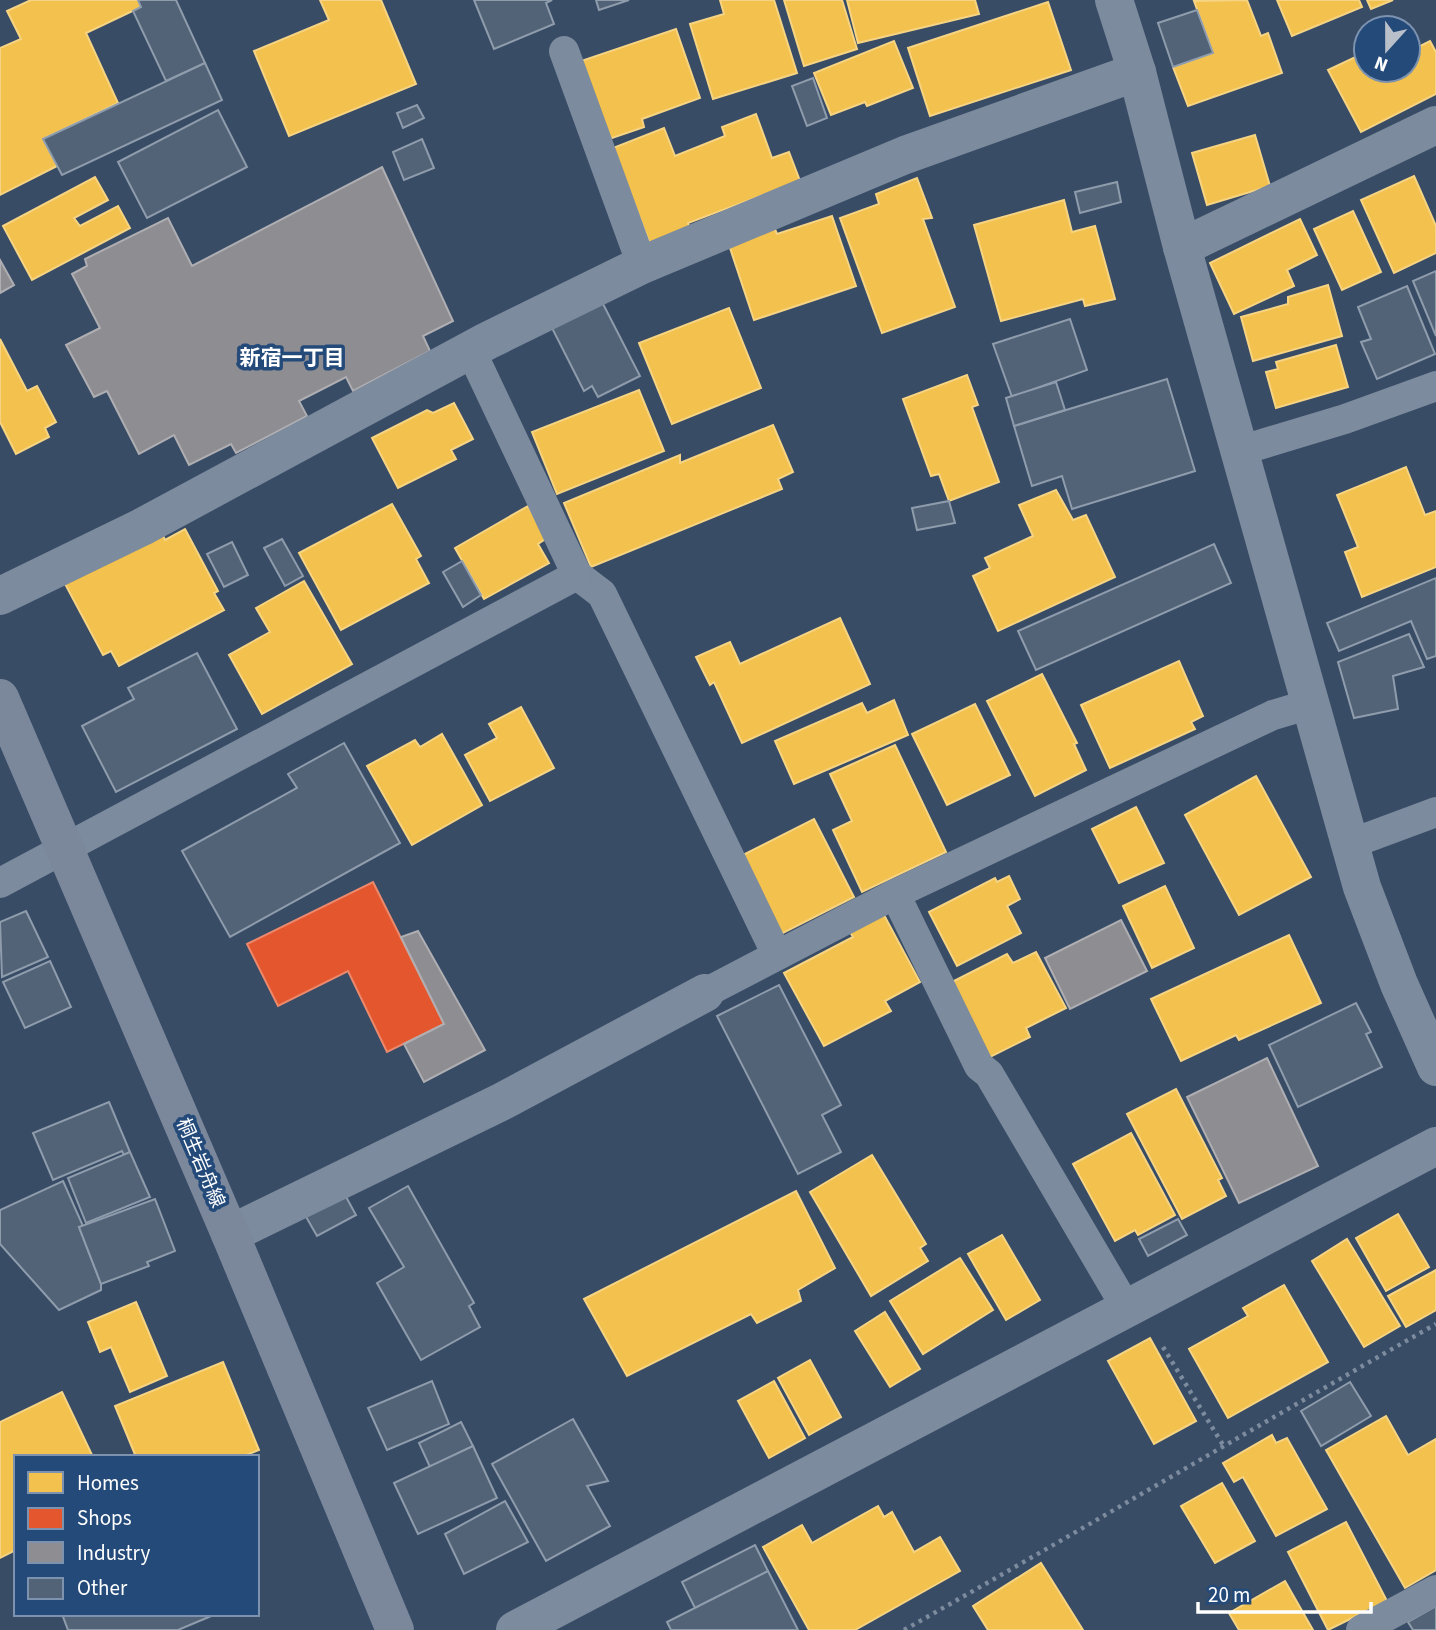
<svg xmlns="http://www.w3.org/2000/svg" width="1436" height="1630" font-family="'Source Sans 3','Noto Sans JP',sans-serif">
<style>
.homes{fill:#f2c14e;stroke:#f6d483;stroke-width:2}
.shops{fill:#e4572e;stroke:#ec896d;stroke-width:2}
.industry{fill:#8d8d92;stroke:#afafb3;stroke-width:2}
.building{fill:#526378;stroke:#8f9cac;stroke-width:2}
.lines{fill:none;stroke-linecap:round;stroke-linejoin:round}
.path{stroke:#7c8b9d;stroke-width:4.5;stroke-dasharray:3.5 5;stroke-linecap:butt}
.service{stroke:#7c8b9d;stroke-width:30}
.minor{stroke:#7c8b9d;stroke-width:38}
.tertiary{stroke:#7c8b9d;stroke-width:38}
.primary{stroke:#7b889c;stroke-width:38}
.labels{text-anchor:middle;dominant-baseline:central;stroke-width:7;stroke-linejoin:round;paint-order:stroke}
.street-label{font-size:19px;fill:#fff;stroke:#244a7a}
.neighbourhood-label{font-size:21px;font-weight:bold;fill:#fff;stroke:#244a7a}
</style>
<rect width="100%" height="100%" fill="#384c66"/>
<g class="homes">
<polygon points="31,0 138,0 141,7 86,33 118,103 43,139 57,166 0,195 0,48 21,39 7,11"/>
<polygon points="320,0 381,0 416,84 289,136 254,51 329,20"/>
<polygon points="720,0 774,0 797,73 713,99 690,24 724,14"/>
<polygon points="784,0 842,0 857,49 804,66"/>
<polygon points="847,0 975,0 979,14 858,43"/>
<polygon points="1247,0 1261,36 1268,33 1282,73 1188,106 1173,67 1213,53 1194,1"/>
<polygon points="1277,0 1359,0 1362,7 1292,36"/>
<polygon points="1367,0 1393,0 1371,9"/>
<polygon points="1048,2 1071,70 930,116 908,48"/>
<polygon points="676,29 700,98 642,119 644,127 609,139 581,61"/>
<polygon points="894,41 913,88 867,106 865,102 831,115 814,73"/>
<polygon points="1430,41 1436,52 1436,94 1361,132 1328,70 1366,52 1366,70 1408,70 1408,52"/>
<polygon points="756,114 772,158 789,152 800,181 688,223 690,229 650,244 613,148 664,128 675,156 725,136 722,127"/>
<polygon points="1255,135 1270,186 1207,205 1192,153"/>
<polygon points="1414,176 1436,226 1436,253 1394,273 1361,200"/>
<polygon points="95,177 108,200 74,218 80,226 118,206 130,228 32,280 3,226"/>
<polygon points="917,178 932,218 923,219 955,307 882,333 840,218 879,204 876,194"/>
<polygon points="1064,200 1072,232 1095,226 1115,299 1085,306 1083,299 1001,321 974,225"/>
<polygon points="1353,211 1381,272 1342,290 1314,229"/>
<polygon points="832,216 856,286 754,320 728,242 774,227 777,234"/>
<polygon points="1300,219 1317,255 1287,270 1294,286 1234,314 1210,263"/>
<polygon points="1328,285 1342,336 1253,361 1241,317 1288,304 1288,297"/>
<polygon points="729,308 761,388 672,424 639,343"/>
<polygon points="0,339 27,391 37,386 56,422 45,428 49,437 16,454 0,422"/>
<polygon points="1336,345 1348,387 1276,408 1266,372 1278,369 1276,362"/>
<polygon points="967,375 978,405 972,407 999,482 949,501 939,474 931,476 903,399"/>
<polygon points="639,390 664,451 557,494 532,432"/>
<polygon points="454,403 473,439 451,450 456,459 398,488 372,438 427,410 433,413"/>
<polygon points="773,425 793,472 778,479 782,489 591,567 564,503 680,455 680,463"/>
<polygon points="1406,467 1425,515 1436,511 1436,567 1362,597 1345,552 1358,547 1337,495"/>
<polygon points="1056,490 1073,520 1086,515 1115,577 998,631 973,576 990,568 985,558 1033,536 1019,505"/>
<polygon points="392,504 421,556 416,559 429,583 341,630 299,553"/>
<polygon points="528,506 547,538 538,544 549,563 484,599 455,548"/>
<polygon points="185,529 218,591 214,593 224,610 119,666 111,651 103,655 64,582 161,531 165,540"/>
<polygon points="304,581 352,664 262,714 229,655 270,632 256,608"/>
<polygon points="840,618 870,684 742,743 714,682 710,685 696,657 730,642 740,664"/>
<polygon points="1179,661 1203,716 1191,722 1195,729 1110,768 1081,705"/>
<polygon points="1042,674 1077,743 1074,744 1086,770 1035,796 987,701"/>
<polygon points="894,700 908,735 794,784 775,741 862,703 867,713"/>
<polygon points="975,704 1010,775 947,805 912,734"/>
<polygon points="521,707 554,768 490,801 465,755 497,738 489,724"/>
<polygon points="442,734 482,805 412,845 367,766 415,740 420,747"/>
<polygon points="895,745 946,852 862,892 833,830 852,821 830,774"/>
<polygon points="1256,776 1311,877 1239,915 1185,815"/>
<polygon points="1136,807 1164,863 1119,883 1092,829"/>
<polygon points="814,819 854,897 781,934 741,856"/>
<polygon points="1009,876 1020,899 1007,906 1021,933 957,966 929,912 995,878 997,882"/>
<polygon points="1165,886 1194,948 1152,968 1123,906"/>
<polygon points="884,915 920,982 885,1001 891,1011 824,1046 784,973 853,937 850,932"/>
<polygon points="1289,935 1321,1003 1239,1040 1236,1035 1181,1061 1151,999"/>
<polygon points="1036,952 1066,1008 1026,1028 1030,1037 986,1059 948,984 1007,954 1013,963"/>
<polygon points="1176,1089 1222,1178 1218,1180 1226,1196 1182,1219 1127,1114"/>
<polygon points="1131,1133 1175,1215 1138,1235 1135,1230 1115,1241 1073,1164"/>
<polygon points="872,1155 926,1244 920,1248 928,1261 871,1296 810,1192"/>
<polygon points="796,1191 835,1268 798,1290 801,1301 757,1323 751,1314 627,1376 584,1299"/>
<polygon points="1398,1214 1429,1267 1386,1291 1356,1238"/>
<polygon points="1002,1235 1040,1300 1006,1320 968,1254"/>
<polygon points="1347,1239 1400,1326 1364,1347 1312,1261"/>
<polygon points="960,1258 993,1310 923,1354 890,1301"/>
<polygon points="1436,1270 1436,1310 1406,1327 1388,1296"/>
<polygon points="1284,1285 1328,1362 1228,1418 1189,1349 1248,1316 1243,1308"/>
<polygon points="136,1302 167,1376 130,1392 111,1347 100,1352 88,1322"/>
<polygon points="885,1312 920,1369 890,1387 855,1331"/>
<polygon points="1150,1338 1196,1421 1154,1444 1108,1361"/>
<polygon points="810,1360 841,1417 809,1435 778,1378"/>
<polygon points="223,1362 259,1450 241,1457 136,1457 115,1406"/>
<polygon points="774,1381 805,1438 769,1458 738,1401"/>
<polygon points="62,1392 93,1457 16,1457 16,1550 0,1558 0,1422"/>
<polygon points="1386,1416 1408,1455 1436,1439 1436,1570 1405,1588 1326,1450"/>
<polygon points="1272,1435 1276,1443 1287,1438 1327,1509 1276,1536 1243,1477 1234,1482 1223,1463"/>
<polygon points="1222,1483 1255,1541 1215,1563 1181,1506"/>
<polygon points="878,1506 884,1517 892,1512 914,1552 940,1537 960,1571 855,1630 809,1630 763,1547 802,1525 812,1543"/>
<polygon points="1346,1522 1387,1601 1328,1630 1288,1552"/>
<polygon points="1041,1563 1083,1630 988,1630 973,1606"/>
<polygon points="1285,1581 1313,1630 1239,1630 1229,1613"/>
</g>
<polygon class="shops" points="373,882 444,1024 387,1052 348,971 278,1006 247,944"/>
<g class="industry">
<polygon points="382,167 453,321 423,336 430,351 353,391 346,377 299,401 307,416 236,453 231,444 189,465 174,435 139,454 107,391 94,397 66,345 100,328 72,274 87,266 85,259 168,218 192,266"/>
<polygon points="0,260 14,285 0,293"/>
<polygon points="1121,920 1147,971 1070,1009 1045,958"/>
<polygon points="418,931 485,1050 424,1082 404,1044 444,1024 401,937"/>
<polygon points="1267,1058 1318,1166 1239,1203 1187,1097"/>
</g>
<g class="building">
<polygon points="138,0 176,0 205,63 166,81 133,11 141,7"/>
<polygon points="474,0 552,0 546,3 554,24 494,49"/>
<polygon points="596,0 629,0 599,10"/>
<polygon points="1197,10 1213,53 1173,67 1158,23"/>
<polygon points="205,63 222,100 62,175 43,139"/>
<polygon points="813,78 827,118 807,126 792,86"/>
<polygon points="417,105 424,118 403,128 397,113"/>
<polygon points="218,110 247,167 147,218 118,162"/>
<polygon points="422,139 434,168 404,180 393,152"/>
<polygon points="1117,182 1121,202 1080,213 1075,192"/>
<polygon points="1436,271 1436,336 1413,281"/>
<polygon points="1407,286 1435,354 1377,379 1361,342 1371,339 1358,307"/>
<polygon points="601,300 640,376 598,397 592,386 584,391 551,326"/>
<polygon points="1070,319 1087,370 1012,397 993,344"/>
<polygon points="1167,379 1195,471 1072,509 1062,476 1032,486 1014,426"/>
<polygon points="1056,382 1065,410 1014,426 1006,398"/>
<polygon points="949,501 955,523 917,530 912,508"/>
<polygon points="282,539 303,576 285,586 264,548"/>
<polygon points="232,542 248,575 224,587 207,554"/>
<polygon points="1214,544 1231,583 1036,670 1018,631"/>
<polygon points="462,561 481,595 463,607 443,572"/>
<polygon points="1436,578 1436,656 1427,659 1411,621 1339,651 1327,623"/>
<polygon points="1409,634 1424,667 1393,676 1398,709 1354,718 1338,662"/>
<polygon points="197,653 237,729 116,792 82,726 134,699 128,688"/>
<polygon points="344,743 400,843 230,937 182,851 297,788 288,774"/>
<polygon points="26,911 48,957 2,977 0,922"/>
<polygon points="50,961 71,1007 25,1028 3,982"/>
<polygon points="779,985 841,1105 822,1115 841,1152 798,1174 717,1016"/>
<polygon points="1356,1003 1371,1032 1366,1034 1382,1067 1298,1107 1269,1045"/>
<polygon points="109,1102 130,1152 124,1155 122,1151 53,1180 33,1133"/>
<polygon points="130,1152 150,1197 86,1223 68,1178"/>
<polygon points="63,1181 83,1226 79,1227 101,1284 101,1290 59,1310 0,1244 0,1210"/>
<polygon points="408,1186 474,1303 469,1306 480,1327 421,1360 377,1283 404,1267 369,1208"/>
<polygon points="345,1195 356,1215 317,1236 305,1215"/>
<polygon points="155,1199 175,1251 147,1262 149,1266 101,1284 79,1227"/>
<polygon points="1178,1219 1187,1235 1148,1256 1139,1239"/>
<polygon points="432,1381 449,1424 387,1450 368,1408"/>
<polygon points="1350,1382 1371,1416 1321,1446 1301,1411"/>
<polygon points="573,1419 608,1481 587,1486 610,1526 546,1561 492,1464"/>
<polygon points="461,1422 473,1446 430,1467 419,1443"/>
<polygon points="473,1446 497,1498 418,1534 394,1483"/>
<polygon points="505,1501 528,1542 464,1574 445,1534"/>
<polygon points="755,1545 768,1571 695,1608 682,1582"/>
<polygon points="768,1571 798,1630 671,1630 667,1622"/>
<polygon points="1436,1606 1436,1630 1413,1630 1408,1622"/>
<polygon points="62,1614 216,1614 178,1630 68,1630"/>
</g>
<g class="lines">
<g class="path">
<polyline points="1163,1347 1223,1445"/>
<path d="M904,1630C1082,1530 1258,1425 1436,1324"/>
</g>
<g class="service">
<polyline points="564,51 642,265"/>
<polyline points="471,351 577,575 602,594 777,955"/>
<polyline points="1239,451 1345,419 1436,386"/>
<polyline points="1350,844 1436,812"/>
<polyline points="0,883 577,575"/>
<polyline points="895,894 979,1066 989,1074 1127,1309"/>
<polyline points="705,993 895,894 1273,715 1310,704"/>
<polyline points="1361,1630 1436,1590"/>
</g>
<g class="minor">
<polyline points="1182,247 1436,125"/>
<polyline points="0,596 142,527 487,341 642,265 905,155 1137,72"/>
<polyline points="230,1234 503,1101 705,993"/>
</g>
<g class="tertiary">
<polyline points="1114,0 1137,72 1182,247 1362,887 1399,984 1436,1067"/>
<polyline points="515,1630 1436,1146"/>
</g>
<polyline class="primary" points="0,698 230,1234 395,1630"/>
</g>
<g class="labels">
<g class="street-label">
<text transform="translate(200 1163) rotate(67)">桐生岩舟線</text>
</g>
<g class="neighbourhood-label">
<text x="292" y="358">新宿一丁目</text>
</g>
</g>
<rect x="14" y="1455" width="245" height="161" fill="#244a7a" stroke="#7c92af" stroke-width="2"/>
<rect x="28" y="1472" width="35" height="21" fill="#f2c14e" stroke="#7c92af" stroke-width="2"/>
<text x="77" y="1490" font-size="21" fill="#ffffff">Homes</text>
<rect x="28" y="1508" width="35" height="21" fill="#e4572e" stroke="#7c92af" stroke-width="2"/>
<text x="77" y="1525" font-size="21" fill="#ffffff">Shops</text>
<rect x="28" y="1542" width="35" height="21" fill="#8d8d92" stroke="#7c92af" stroke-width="2"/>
<text x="77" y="1560" font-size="21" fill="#ffffff">Industry</text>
<rect x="28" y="1578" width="35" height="21" fill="#526378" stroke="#7c92af" stroke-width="2"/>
<text x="77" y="1595" font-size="21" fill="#ffffff">Other</text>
<g transform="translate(1387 49) rotate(201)"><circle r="33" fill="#244a7a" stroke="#7c92af" stroke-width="2"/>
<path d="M0-5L12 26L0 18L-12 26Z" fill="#b9c0c9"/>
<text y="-10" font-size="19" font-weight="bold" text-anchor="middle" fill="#ffffff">N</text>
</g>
<path d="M1198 1602v10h173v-10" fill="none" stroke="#ffffff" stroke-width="3.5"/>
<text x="1208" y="1602" font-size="21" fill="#ffffff" stroke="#244a7a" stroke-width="5" paint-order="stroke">20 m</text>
</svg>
